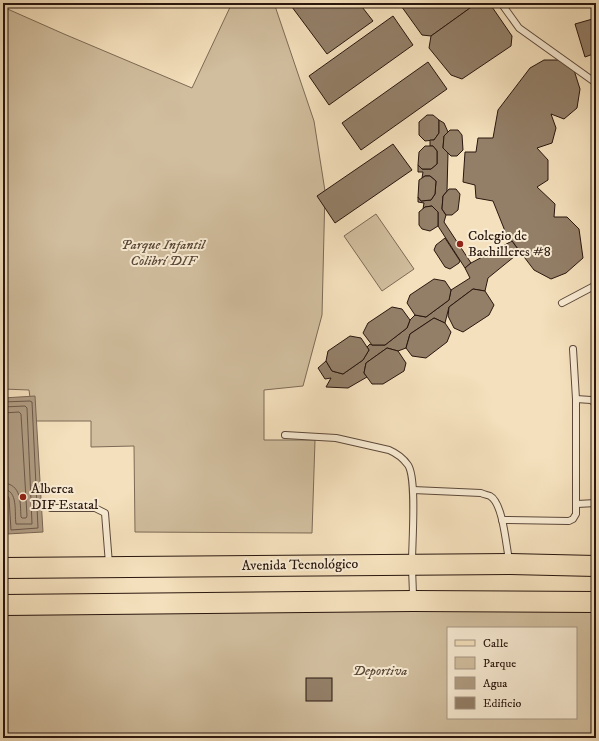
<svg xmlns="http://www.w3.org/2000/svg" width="599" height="741" font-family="'IM FELL DW Pica',serif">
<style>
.green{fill:#d1be9e;stroke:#7d6a56;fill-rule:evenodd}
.water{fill:#af9b81;stroke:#796653}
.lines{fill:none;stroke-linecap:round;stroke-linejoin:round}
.shore{stroke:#6c5848;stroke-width:1}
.building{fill:#937f68;stroke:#29160e}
.lane-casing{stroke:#5c483a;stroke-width:8}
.primary-casing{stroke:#29160e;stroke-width:22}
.lane{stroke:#f8ebd3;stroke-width:6}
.primary{stroke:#f4e0bc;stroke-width:20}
.poi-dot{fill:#8f2418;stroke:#f8ebd3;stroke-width:1.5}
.labels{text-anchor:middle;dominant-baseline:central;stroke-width:4;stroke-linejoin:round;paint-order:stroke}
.poi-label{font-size:14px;fill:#29160e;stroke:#f8ebd3;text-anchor:start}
.park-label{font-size:14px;font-style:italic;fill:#5b4839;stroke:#f8ebd3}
.street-label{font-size:14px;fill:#29160e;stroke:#f8ebd3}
</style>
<rect width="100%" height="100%" fill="#f4e0bc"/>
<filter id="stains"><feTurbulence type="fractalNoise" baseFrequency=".005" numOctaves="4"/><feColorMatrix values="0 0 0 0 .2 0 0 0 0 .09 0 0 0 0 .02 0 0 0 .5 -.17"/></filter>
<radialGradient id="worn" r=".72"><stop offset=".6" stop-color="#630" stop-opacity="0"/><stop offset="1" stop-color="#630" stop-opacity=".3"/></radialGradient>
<g class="green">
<polygon points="232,3 274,3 314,121 325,191 322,315 303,386 264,390 264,440 315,440 312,533 135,532 134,446 91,447 91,421 33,421 29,390 3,389 3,7 64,34 192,88"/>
<polygon points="376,214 414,269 382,291 344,236"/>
<path d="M596,602V738H3V606ZM448,628H576V718H448Z"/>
</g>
<polygon class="water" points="35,396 43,532 7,534 3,461 3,398"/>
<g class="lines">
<g class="shore">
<polyline points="3,402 30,401 32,402 38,528 11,530 9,498 7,495 3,494"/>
<path d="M3,407L25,406L27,408L32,524H16C14,513 19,490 3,489"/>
<path d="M3,413L19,412L21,414L27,516L26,518H22L21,517C20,503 22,484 3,483"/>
</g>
</g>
<g class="building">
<polygon points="289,3 359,3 373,21 327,54"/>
<polygon points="399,3 477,3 431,36 422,35"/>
<polygon points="477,3 490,4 512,36 511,46 462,79 451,75 429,48 431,36"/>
<polygon points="393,16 413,45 329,105 309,76"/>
<polygon points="596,18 596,53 585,57 575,24"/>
<polygon points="544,60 558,60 573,67 580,89 577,108 564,119 551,114 556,128 552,143 537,148 548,160 548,180 537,187 555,204 554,217 567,217 579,229 583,258 566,273 551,279 534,270 512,241 505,231 493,201 476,198 475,185 463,182 465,152 476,152 478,138 493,138 498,110 530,68"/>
<polygon points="428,62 447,89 361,150 342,123"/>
<polygon points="427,115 433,115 439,120 439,133 434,140 425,141 419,135 419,122"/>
<polygon points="439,120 444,123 448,132 444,136 443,148 448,153 447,191 443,196 442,209 446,215 444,222 471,263 465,268 438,226 438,212 432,206 425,207 423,209 424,203 418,202 418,197 421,201 431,200 435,194 436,181 430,176 425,176 422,178 423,172 418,172 418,165 422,169 431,169 437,164 437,151 433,146 430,146 430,140 434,140 439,133"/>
<polygon points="450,130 458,130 462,135 463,150 457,156 451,156 443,148 444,136"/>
<polygon points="393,144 412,170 335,223 317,196"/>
<polygon points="425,146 433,146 437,151 437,164 431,169 422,169 418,165 419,152"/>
<polygon points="425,176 430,176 436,181 435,194 431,200 421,201 418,197 419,180"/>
<polygon points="449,189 456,189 460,194 458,210 452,215 446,215 442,209 443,196"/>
<polygon points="432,206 438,212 438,226 430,231 422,229 419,225 419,212 425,207"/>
<polygon points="445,238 460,261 459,263 450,269 445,267 434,250 436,245"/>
<polygon points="512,241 520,252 488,278 485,291 473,289 449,307 445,323 434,318 410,334 406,348 398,351 387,348 366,363 364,373 367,377 348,388 326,387 331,378 325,379 318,368 326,361 332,371 343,374 363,360 369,350 367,347 370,344 372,345 385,345 407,328 410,320 415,315 426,317 449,300 451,290 470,278 465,268 471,263"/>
<polygon points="434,279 445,281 451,290 449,300 426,317 415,315 407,303 410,295"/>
<polygon points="473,289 485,291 494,305 489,315 463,332 454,328 448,316 449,307"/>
<polygon points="392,307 402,309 410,320 407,328 385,345 372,345 363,333 368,323"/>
<polygon points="434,318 445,323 451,332 447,342 426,358 412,356 406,348 410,334"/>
<polygon points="350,336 361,338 369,350 363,360 343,374 332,371 326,361 328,351"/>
<polygon points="387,348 398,351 406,363 404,371 383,384 372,384 364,373 366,363"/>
<rect x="306" y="678" width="26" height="23"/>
</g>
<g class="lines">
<defs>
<g id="lane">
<polyline points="501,3 519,28 596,83"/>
<polyline points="562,303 596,285"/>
<polyline points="576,399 591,400 596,404"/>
<path d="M285,435L336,438L389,450C396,453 403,458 408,465C417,478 412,543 412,562C412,575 413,587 413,599"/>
<path d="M413,490L481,493C483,494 487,495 490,496C503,503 506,545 509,560"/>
<polyline points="577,504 596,503"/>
<polyline points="51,508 95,508 105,513 109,564"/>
<polyline points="502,520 569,521 573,519 576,514 576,399 573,349"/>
</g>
<g id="primary">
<polyline points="3,568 510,564 596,566"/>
<polyline points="3,605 413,601 596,602"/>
</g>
</defs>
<use href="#lane" class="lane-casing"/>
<use href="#primary" class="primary-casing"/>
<use href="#lane" class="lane"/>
<use href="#primary" class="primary"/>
</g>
<g class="poi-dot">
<circle cx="460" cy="244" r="4"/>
<circle cx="23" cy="497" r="4"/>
</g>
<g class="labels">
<g class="poi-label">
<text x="468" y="236">Colegio de<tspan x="468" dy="16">Bachilleres #8</tspan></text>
<text x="31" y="489">Alberca<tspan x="31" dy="16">DIF Estatal</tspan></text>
</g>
<g class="park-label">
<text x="163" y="245">Parque Infantil<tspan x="163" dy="16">Colibrí DIF</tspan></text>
<text x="380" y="671">Deportiva</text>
</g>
<g class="street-label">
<text transform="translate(300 565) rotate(-1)">Avenida Tecnológico</text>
</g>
</g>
<rect width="599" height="741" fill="none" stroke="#f4e0bc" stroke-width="16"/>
<rect x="4" y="4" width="591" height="733" fill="none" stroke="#29160e" stroke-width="2"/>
<rect x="8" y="8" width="583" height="725" fill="none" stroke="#29160e"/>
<rect x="447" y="627" width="130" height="92" fill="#f8ebd3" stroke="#a59684"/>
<rect x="455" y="640" width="20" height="6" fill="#f4e0bc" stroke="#a59684"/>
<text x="483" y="647" font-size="12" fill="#29160e">Calle</text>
<rect x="455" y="657" width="20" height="12" fill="#d1be9e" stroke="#a59684"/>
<text x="483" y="667" font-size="12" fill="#29160e">Parque</text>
<rect x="455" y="677" width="20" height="12" fill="#af9b81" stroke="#a59684"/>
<text x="483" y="687" font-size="12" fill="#29160e">Agua</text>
<rect x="455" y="697" width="20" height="12" fill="#937f68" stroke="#a59684"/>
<text x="483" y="707" font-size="12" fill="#29160e">Edificio</text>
<rect width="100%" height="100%" filter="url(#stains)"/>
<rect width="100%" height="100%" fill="url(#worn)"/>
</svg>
